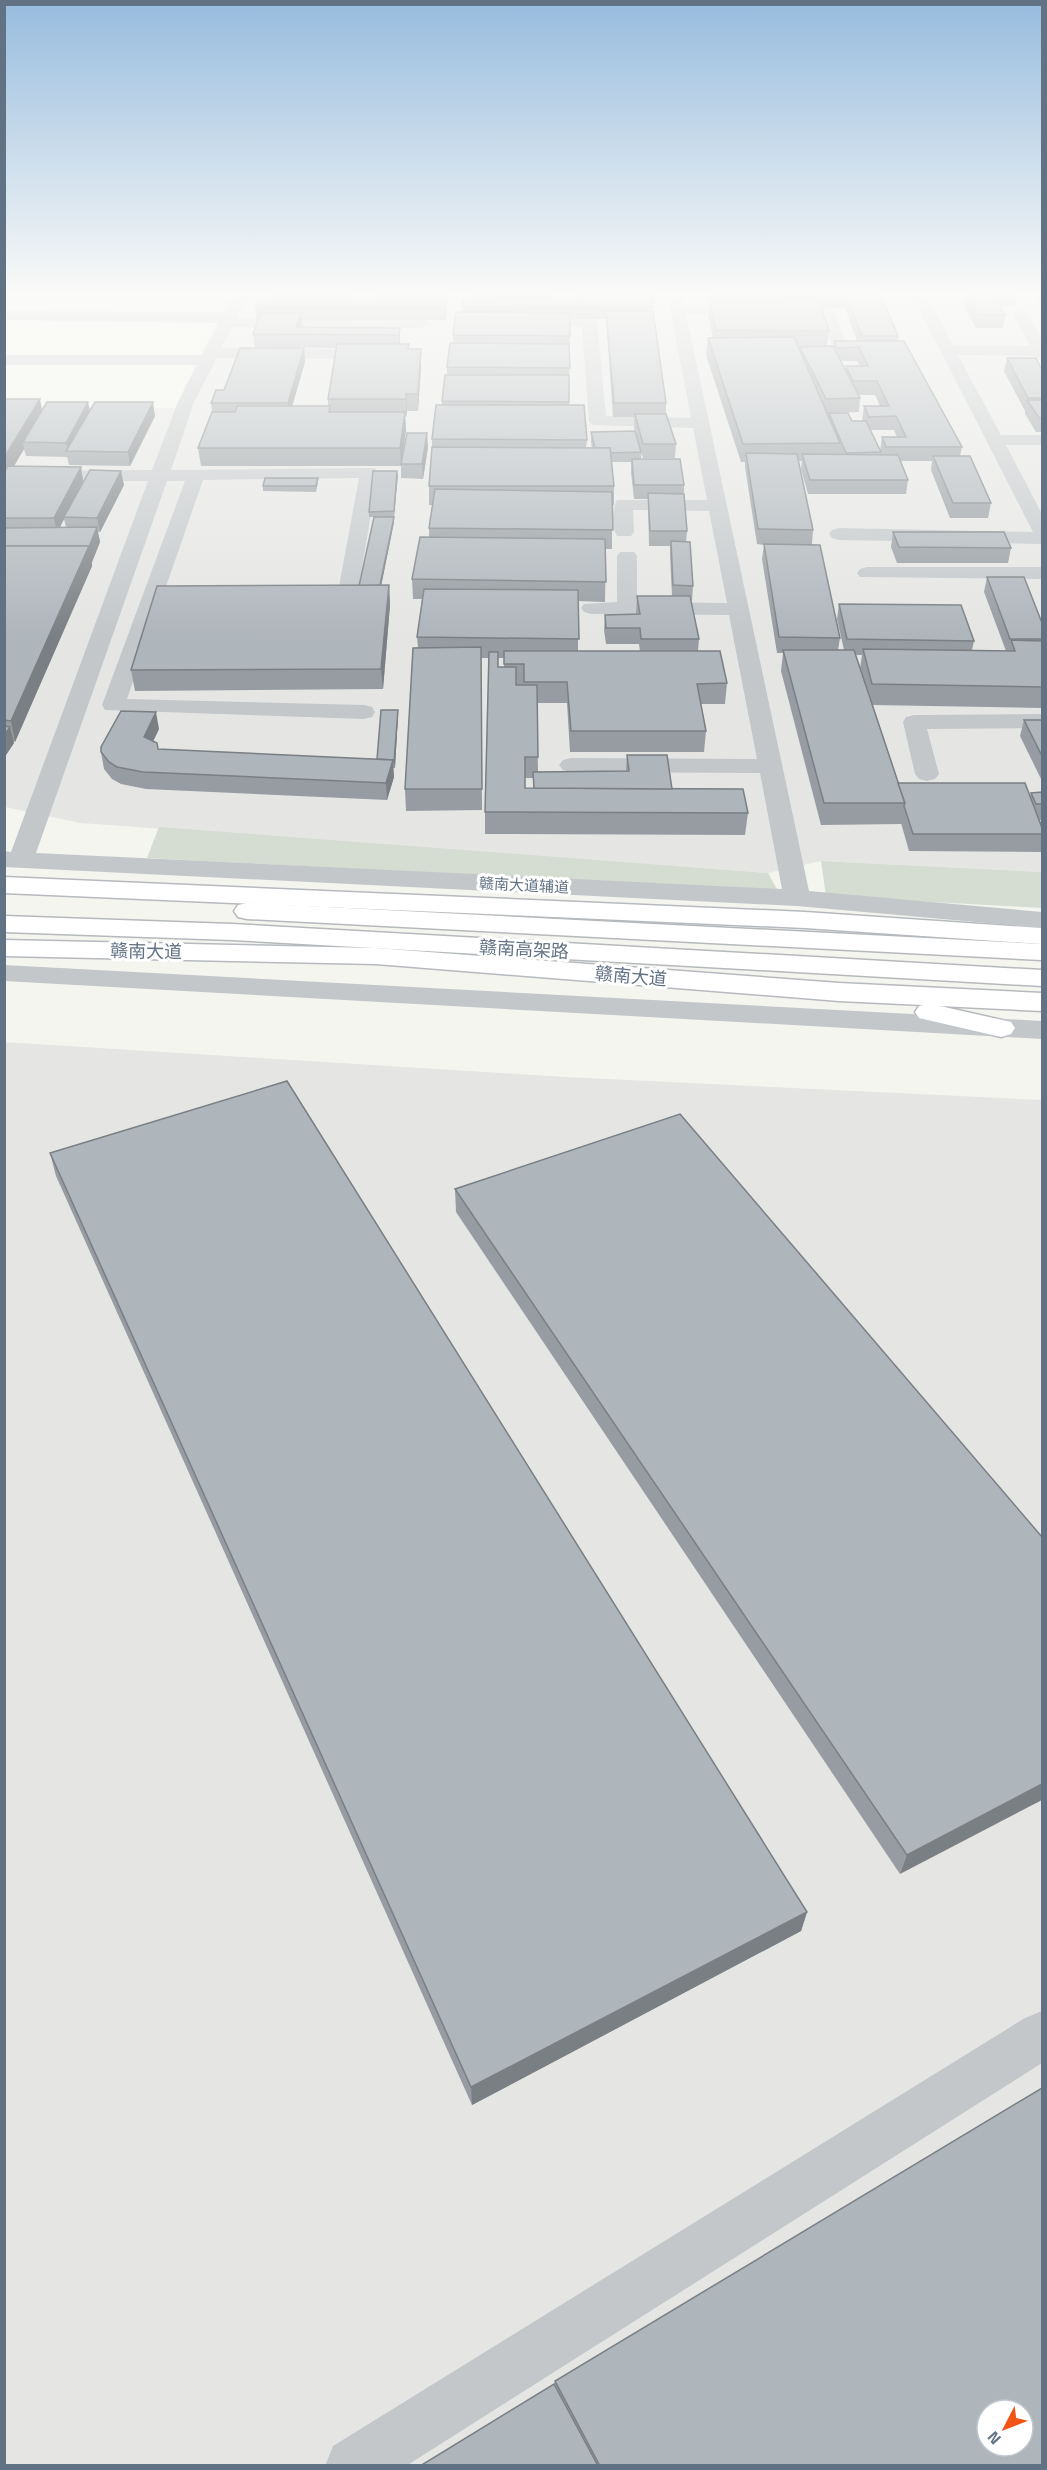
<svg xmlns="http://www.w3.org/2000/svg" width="1047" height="2470" font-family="'Titillium Web','Noto Sans SC',sans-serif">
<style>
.built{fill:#e5e6e4;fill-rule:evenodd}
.green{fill:#d5dcd1}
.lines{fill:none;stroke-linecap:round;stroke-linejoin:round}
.major-casing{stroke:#b6babe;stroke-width:3}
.highway-casing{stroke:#b5b9bc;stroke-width:3}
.minor{fill:#c3c7ca;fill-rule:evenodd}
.major{fill:#fff;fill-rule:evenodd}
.highway{fill:#fff;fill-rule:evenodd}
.wall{fill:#969ca1;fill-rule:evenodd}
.shaded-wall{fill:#7a7f83}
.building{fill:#aeb5bb;stroke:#7a7f83;stroke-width:1.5;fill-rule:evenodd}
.labels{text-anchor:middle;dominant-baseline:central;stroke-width:6;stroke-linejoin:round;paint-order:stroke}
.far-street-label{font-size:15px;fill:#617284;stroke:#fff}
.street-label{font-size:18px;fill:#617284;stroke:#fff}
</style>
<rect width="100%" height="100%" fill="#f5f5f0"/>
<g class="built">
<polygon points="231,291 1042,291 1042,872 821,861 768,873 80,823 5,807 5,405 175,408"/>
<path d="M4,1042L567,1077L1042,1100V2465H5ZM987,2410H1023V2446H987Z"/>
</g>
<g class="green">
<polygon points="159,827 768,873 778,891 147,858"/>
<polygon points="821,861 1042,872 1042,908 826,896"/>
</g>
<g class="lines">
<defs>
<g id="major">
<polygon points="4,877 805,912 1042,928 1042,944 805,928 4,893"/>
<polygon points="4,940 376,948 839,983 1042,993 1042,1011 940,1006 1011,1022 1015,1028 1011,1034 1001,1037 919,1018 915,1012 919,1006 923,1005 839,1001 376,964 4,956"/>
</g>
<g id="highway">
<polygon points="247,903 1042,944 1042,960 247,919 238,917 234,911 238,905"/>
<polygon points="4,916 232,924 1042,970 1042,986 232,940 4,932"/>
</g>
</defs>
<use href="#major" class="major-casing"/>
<use href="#highway" class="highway-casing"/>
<g class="minor">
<path d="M235,291H250L237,318H422L430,323L422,328L232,327L221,348L380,349L388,354L380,359L217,358L194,402L171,470L375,468L378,472L357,598L354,602C340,606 321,606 307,602L304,598L307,594L338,592L359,478L203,480L127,699L364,705L372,707L375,712L372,717L364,719L105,710L102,705L185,481H167L36,853L782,889L760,773L571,772L563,770L559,765L563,760L571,758L757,759L729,615L591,614L584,612L581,608L584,604L617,602V556L620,552H634L637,556V602L727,603L709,511L633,510L634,532L631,536H617C612,528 612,508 617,500H707L693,428L592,425L589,421L582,327H524L516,322L524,317L594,319L597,322L606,416L691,418L667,291H681L684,305L833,308L849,351L841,356L801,354L799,351L801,348L832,346L822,315L686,314L809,891L1042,912V928L797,906L4,867V851L11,852L148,481H38L32,480L29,476L32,472L38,471L152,470L178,402L197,365H4V355H202L219,323L4,320V311L225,312Z"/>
<polygon points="910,291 925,291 953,345 1030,346 1013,313 1020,309 1025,310 1042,340 1042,359 1035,356 958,355 1001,435 1042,435 1042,445 1006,445 1042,514 1042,544 839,540 832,538 829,534 832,530 839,528 1033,532"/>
<polygon points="867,567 1042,567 1042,579 860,577 857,573 860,569"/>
<polygon points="1042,714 1042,728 927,729 939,774 935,779 927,781 919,779 915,774 903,722 906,717 914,715"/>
<polygon points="4,965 1042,1021 1042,1039 4,981"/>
<polygon points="1042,2011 1042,2063 406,2466 325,2466 333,2446 1025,2018"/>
</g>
<use href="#major" class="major"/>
<use href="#highway" class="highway"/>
</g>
<g class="wall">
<polygon points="268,291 350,291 350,298 373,298 373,291 446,291 447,311 446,320 301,320 301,327 400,328 400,344 409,349 421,349 421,366 418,411 407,411 406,417 405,417 406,430 402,455 428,447 423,479 401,478 401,466 201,466 198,448 212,412 211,403 224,390 304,348 305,362 292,406 328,406 328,399 337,348 255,347 253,334 259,320 256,320 255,307 268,298"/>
<path d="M552,291V299H574V291H655V304H652V311L666,403V414L676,444L675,458H643L641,453V459L684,485V494L687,531L686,542L693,586L692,601H691L699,639L698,651L727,683L725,704H701L706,731L704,752H570L567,703H537L538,772L626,771L627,755L672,789L748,813L745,835L485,834V812L489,658H481L482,810L406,811L405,789L418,648L417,637L422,599H413L412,579L429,537V528L433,505H429V486L432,449V439L442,405V401L447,375V367L453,343V335L462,313V307L468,299V296ZM570,319H606L613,417H634V428L635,431L591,432V442L592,448H586L587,440L569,405ZM612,462H631V473L634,499H648L649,546H670V556L672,596H637L636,614L605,615L604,630L606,644H639L640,651H578V601L605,602L606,549H612V505H614V486ZM498,658H504V667H498ZM525,778H533V788H525Z"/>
<path d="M708,291H879L898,336V341L962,447L960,456L991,503L988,518H950L931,470L932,461H901L908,480L906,494H808L801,469L802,461H798L813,530L812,544L840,638L838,650H844L837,619L839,604L974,641L972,650L1006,651L984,592L987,577L1042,623V708L872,705L898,783L1030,796L1031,793L1042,792V820H1040L1042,828V845L1041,852L909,851L901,823V824L821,825L781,671L783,653H777L762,559L764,545L757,544L745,467V462H741L706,355L708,338H713L708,314L709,304L707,296ZM821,308H845L857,341H834L833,347L827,346L829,331ZM841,361H857L860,366H846V370ZM858,395H875L880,406H864L862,421H852L829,413L828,416L827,413L859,412L860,398ZM870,430H894L897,437H882L880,451ZM855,655H862L860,669Z"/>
<polygon points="1038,291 1042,291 1042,307 1037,298"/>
<polygon points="966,292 1018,294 1015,306 1000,306 1005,315 1003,328 976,328 964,305"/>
<polygon points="1007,358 1042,370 1042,432 1036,432 1025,414 1025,411 1004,371"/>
<path d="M4,399L42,410L90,411L155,416L130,466L69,465L67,457L26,456L24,449L14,466L81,467L83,481L124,485L100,532H98L100,542L92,562V566L15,742L14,741V743L4,758ZM64,519L66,527H60Z"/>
<polygon points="397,471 394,517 377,517 394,522 381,585 389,585 390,605 383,689 135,691 131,670 359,586 374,517 369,517 369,512"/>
<polygon points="318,483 316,492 263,491 263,486"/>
<polygon points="893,532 1011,548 1008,563 897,563 891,547"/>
<polygon points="398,715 395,768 393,768 394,777 387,800 146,789 121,784 112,779 104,769 101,752 159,729 153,741 158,749 377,759"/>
<polygon points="1024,720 1042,720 1042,781 1020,736"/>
<polygon points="50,1153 807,1912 801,1931 472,2105 56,1176"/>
<polygon points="455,1189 1042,1537 900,1874 456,1212"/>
<polygon points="555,2381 1042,2466 420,2466 554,2384"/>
</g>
<g class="shaded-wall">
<polygon points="348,291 350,291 350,296 349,305"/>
<polygon points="301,313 302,326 299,334 296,327"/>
<polygon points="400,328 400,341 399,348 399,335"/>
<polygon points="304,348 305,362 289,417 288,403"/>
<polygon points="421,349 421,366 418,411 418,394"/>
<polygon points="406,394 407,411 406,417"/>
<polygon points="40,399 43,416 23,442 24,449 4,483 4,458"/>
<polygon points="88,402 91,416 68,451 66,443"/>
<polygon points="153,402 155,416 130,466 128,452"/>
<polygon points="405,412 406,430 401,467 400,448"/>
<polygon points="427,433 428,447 423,479 422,464"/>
<polygon points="81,467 83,481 64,517 64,519 57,533 54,518"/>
<polygon points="121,471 124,485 100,532 97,518"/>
<polygon points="397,471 398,476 394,517 394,511"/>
<polygon points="394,517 394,522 380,592 380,587"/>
<polygon points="97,527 100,542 92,562 92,566 15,742 11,721"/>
<polygon points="389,585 390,605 383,689 381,669"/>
<polygon points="398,710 398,715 395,768 394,762"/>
<polygon points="156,712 159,729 147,754 144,737"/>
<polygon points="10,727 14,743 4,758 4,735"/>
<polygon points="393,760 394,777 387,800 386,783"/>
<polygon points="1042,1784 1042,1800 900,1874 907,1855"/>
<polygon points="807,1912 801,1931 472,2105 471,2087"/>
</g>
<g class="building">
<polygon points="268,291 348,291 268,292"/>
<polygon points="373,291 446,291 445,292"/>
<polygon points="468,291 551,291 551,297 468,296"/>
<polygon points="710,291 879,291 898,336 862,336 846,296 710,295"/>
<polygon points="967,291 1016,291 1018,294 993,294 1005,315 978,315 966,292"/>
<polygon points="582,296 650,296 652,307 462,307 463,299 582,299"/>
<polygon points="258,298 447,298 446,307 255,307"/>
<polygon points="709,298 818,298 829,331 716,330"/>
<polygon points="606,311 653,311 666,403 614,403"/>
<polygon points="456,312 570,313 570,336 453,335"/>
<polygon points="261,313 301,313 296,327 400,328 399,335 253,334"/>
<polygon points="794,337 840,443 743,444 708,338"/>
<polygon points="834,341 904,341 962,447 886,447 882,437 906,437 896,416 869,417 864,406 889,406 877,381 853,381 846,366 868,366 859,347 837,348"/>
<polygon points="450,343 569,344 570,368 447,367"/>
<polygon points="337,344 409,344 408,349 421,349 418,394 406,394 406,399 328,399"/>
<polygon points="833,346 860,398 826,399 800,347"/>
<polygon points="240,348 304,348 288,403 211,403 216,390 224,390"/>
<polygon points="1007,358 1036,358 1042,370 1042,398 1028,398"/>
<polygon points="445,375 569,375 569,402 442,401"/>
<polygon points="4,399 40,399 4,458"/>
<polygon points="1027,400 1042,400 1042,418 1039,418"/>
<polygon points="47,402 88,402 66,443 23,442"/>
<polygon points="95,402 153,402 128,452 66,451"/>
<polygon points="436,405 584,405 587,440 432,439"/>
<polygon points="237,406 330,406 329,412 405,412 400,448 198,448 212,412 235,412"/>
<polygon points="829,413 848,413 852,421 866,421 881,452 846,453"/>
<polygon points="635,414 666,414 676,444 643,444"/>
<polygon points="635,431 641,452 611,453 610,448 595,448 591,432"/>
<polygon points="407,433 427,433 422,464 401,464"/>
<polygon points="432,447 610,448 614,486 429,486"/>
<polygon points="746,453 797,454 813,530 758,529"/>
<polygon points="802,454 898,455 908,480 810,480"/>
<polygon points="933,456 970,456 991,503 953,503"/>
<polygon points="632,459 680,459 684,485 634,485"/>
<polygon points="8,466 81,467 54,518 4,518 4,472"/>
<polygon points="90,470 121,471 97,518 64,517"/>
<polygon points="373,471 397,471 394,511 369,512"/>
<polygon points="265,478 318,478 316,486 263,486"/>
<polygon points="435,489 612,492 613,530 429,528"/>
<polygon points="648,493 684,494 687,531 650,531"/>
<polygon points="374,517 394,517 380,585 359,586"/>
<polygon points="97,527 89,547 89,546 4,546 4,528"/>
<polygon points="893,532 1004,532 1011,548 899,547"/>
<polygon points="420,537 605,539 606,582 412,579"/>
<polygon points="671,541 690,542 693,586 673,585"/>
<polygon points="764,544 820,545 840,638 779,637"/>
<polygon points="4,546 89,546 11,721 4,720"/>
<polygon points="987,577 1024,577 1042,623 1042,639 1010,639"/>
<polygon points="389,585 381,669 131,670 157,586"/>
<polygon points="424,589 578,590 579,639 417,637"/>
<polygon points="637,596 690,596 699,639 641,639 640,628 606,628 605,615 640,614"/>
<polygon points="839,604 961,605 974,641 847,639"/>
<polygon points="1011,640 1042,641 1042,687 872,684 863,649 1015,651"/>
<polygon points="481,647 482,789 405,789 413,648"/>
<polygon points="783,650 854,650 905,803 824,803"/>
<polygon points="504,651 720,651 727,683 697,684 706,731 571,731 567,682 524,682 524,664 504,664"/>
<polygon points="489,652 498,652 498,667 516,667 516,685 537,685 538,757 525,757 525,788 743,789 748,813 485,812"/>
<polygon points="381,710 398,710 394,762 393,762 393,760 377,759"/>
<polygon points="121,711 156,712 144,737 157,743 158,749 393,760 386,783 143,772 117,767 109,762 101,752 101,747"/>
<polygon points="1024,720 1042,720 1042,756"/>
<polygon points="4,726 10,727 4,735"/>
<polygon points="627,755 667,755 672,789 534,788 533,772 629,771"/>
<polygon points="898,783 1025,783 1042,828 1042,834 913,834 904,806 905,803"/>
<polygon points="1042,792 1042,804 1036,804 1031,793"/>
<polygon points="287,1081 807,1912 471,2087 50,1153"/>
<polygon points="680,1114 1042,1537 1042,1784 907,1855 455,1189"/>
<path d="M1042,2088V2466H600L555,2381ZM987,2410H1023V2446H987Z"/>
<polygon points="554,2384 598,2466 420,2466"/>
</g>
<linearGradient id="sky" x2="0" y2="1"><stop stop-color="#97bcde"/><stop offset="0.46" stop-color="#fafaf8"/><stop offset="1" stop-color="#fafaf8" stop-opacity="0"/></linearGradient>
<rect width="1047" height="637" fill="url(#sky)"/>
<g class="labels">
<g class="far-street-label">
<text transform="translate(524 885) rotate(3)">赣南大道辅道</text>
</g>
<g class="street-label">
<text transform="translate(524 949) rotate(3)">赣南高架路</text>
<text transform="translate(146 951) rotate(1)">赣南大道</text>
<text transform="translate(631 976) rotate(5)">赣南大道</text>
</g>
</g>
<rect width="1047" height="2470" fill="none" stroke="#617284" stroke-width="12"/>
<g transform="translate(1005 2428) rotate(228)"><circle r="28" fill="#ffffff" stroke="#c0c7ce" stroke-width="1.5"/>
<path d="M0-4.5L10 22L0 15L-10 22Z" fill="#f15414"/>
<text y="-9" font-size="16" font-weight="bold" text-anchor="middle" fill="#617284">N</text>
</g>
</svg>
